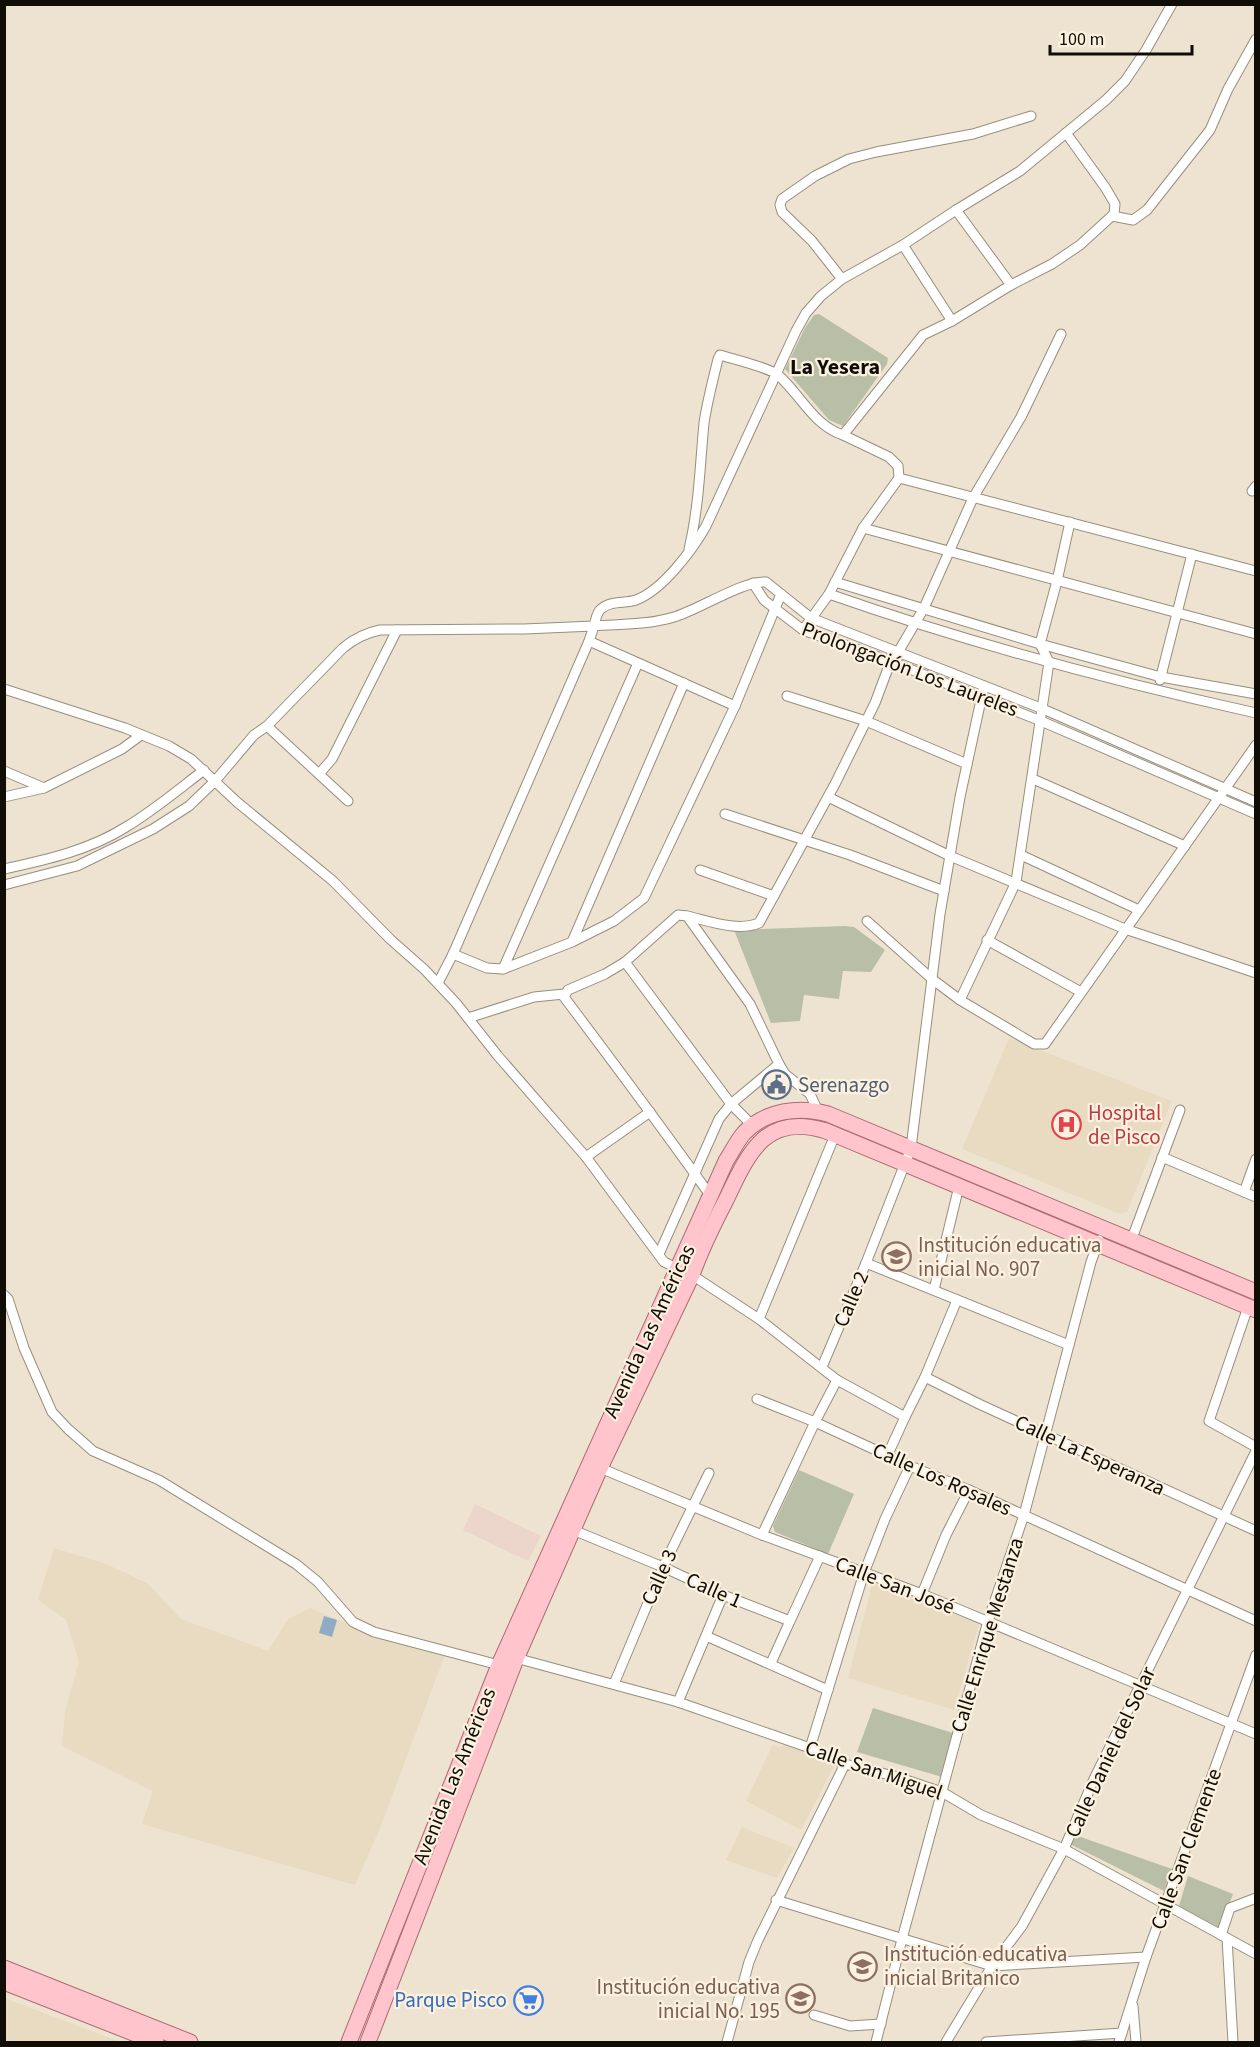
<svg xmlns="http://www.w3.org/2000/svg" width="1260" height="2047" font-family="'Source Sans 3',sans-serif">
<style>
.built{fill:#e9dbc1}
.education{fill:#ecd5ca}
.green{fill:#b9bea6}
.water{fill:#91abc5}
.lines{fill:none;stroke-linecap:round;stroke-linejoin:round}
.minor-casing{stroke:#978e7d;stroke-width:11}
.primary-casing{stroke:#ab6a71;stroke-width:17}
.minor{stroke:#fff;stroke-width:9}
.primary{stroke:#ffc4cc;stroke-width:15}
.labels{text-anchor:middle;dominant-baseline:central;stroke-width:4.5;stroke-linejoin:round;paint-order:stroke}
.street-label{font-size:21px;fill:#100d07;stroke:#fbf1de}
.service-label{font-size:21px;fill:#4e5e75;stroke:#fbf1de;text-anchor:start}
.health-label{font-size:21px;fill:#be3a42;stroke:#fbf1de;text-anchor:start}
.education-label{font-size:21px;fill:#785e54;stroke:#fbf1de;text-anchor:start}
.shop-label{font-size:21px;fill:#366cbe;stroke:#fbf1de;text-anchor:end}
.neighbourhood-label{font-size:22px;font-weight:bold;fill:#100d07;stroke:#fbf1de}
</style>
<rect width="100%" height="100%" fill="#eee3d1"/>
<g class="built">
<polygon points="1009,1038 1172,1101 1127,1212 1120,1214 962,1149"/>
<polygon points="54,1548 104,1563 147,1583 181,1619 268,1651 288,1619 310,1608 356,1627 446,1652 381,1826 355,1885 142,1824 153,1791 62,1746 65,1712 79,1661 66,1620 38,1600"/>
<polygon points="873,1581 979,1624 954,1710 848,1678"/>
<polygon points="785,1741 836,1762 801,1830 746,1801 773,1744 781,1748"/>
<polygon points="742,1827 794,1848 777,1878 726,1860"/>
<polygon points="5,1998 120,2042 5,2042"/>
</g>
<polygon class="education" points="475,1504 541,1536 528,1561 463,1530"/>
<g class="green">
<polygon points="819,314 888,358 887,364 843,426 829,420 785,369 805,328 814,315"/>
<polygon points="845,926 854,927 885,950 871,972 843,971 839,999 804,995 800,1021 771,1023 734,930"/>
<polygon points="799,1470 854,1494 828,1554 775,1532 773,1526"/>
<polygon points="873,1708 953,1733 942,1777 857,1752"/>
<polygon points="1075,1835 1172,1869 1164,1891 1070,1844"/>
<polygon points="1188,1876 1233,1894 1220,1928 1179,1906"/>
</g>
<polygon class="water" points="324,1616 337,1620 332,1637 319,1633"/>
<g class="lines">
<defs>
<g id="minor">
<polyline points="956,210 1011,285"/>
<polyline points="1112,216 1133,220 1147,210 1210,130 1228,89 1256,39"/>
<polyline points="903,245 952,321"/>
<polyline points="842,279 812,241 782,212 780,205 782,199 815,176 849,159 876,152 973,134 1031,116"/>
<polyline points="899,478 1256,571"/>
<polyline points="1252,491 1256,486"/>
<polyline points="863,528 1256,634"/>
<path d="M689,549C699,507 700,465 704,423C707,402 713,380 718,359L720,355C733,359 770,368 778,375C801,395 813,425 843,435"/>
<polyline points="835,582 1040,644 1161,677 1256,694"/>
<polyline points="753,583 764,600 803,630 892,662 1041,721 1256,814"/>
<path d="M829,594C969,643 1111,681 1256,713"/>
<polyline points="803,630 829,594 863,528 899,478 898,466 889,457 843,435 923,335 952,321 1011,285 1052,264 1080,245 1114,214 1115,204 1105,187 1066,133"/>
<polyline points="589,641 735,706"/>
<polyline points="1160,680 1192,554"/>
<polyline points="4,689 125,728 169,746 191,759 237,802 333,881 390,939 425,970 456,1003 498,1056 586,1157 664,1262 692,1275 759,1319 837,1380 905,1417 888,1454"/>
<polyline points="787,696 866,721 967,764"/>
<polyline points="267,726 348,801"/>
<polyline points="4,771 44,788"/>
<polyline points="319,774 332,759 397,630"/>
<polyline points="1033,779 1185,846"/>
<polyline points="4,797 44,788 122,749 141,735"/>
<polyline points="828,797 950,856 1125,929 1256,973"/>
<polyline points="725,814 850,855 944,891"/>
<polyline points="1021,855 1139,910"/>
<path d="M4,869C46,860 90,850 126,827C153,811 179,789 204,770"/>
<polyline points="700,870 774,896"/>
<path d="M4,885L77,866L153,829L189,806L215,781L254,735L267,726L343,648C355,638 365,633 380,630L524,629L594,626C596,620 596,613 601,609C611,600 625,604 636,600C663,590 693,549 706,526L796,331L806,313L821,296L842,279L903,245L956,210L1020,171L1106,100L1125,81L1146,50L1172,4"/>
<path d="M687,916C709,921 738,932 759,923L835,784L875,703L887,671L924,608L973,498L1021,417L1061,334"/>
<polyline points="867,921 932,979 960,1000 1034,1044 1045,1044 1256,745"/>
<polyline points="987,940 1081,992"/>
<polyline points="572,942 684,683"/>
<polyline points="453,954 487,968 503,969 572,942 614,921 644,898 735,706 781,594"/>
<polyline points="625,962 731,1104 753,1126"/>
<polyline points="503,969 638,663"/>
<path d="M438,983L453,954L589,641L594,626C621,624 648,625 674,617C698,610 744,580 766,582L811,618L1043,709L1256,802"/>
<polyline points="960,1000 1016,882 1049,662 1040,644 1057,581 1070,522"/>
<polyline points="468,1018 534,997 564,994"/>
<polyline points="779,1064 785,1074 810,1094 818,1111"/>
<polyline points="586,1157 650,1112"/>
<polyline points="1162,1157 1256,1197"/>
<polyline points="1244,1192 1256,1159"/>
<polyline points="1131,1241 1180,1110"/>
<path d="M659,1254L719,1119L731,1104L779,1064L750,1004L687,916L678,915L625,962L605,974L568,990L564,997C613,1062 662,1128 710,1195"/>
<polyline points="866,1263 1069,1345"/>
<polyline points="934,1290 959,1186"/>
<polyline points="4,1295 8,1299 24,1348 52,1412 68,1429 93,1451 159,1480 296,1564 318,1582 353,1622 374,1632 499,1665"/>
<polyline points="1248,1307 1209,1421 1256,1447"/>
<polyline points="759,1319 835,1135"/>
<polyline points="822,1367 866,1263 911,1148 940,914 960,797 984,686"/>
<polyline points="925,1377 979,1404 1256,1531"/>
<polyline points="757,1399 815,1422 910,1466 969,1490 1256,1621"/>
<polyline points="905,1417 925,1377 957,1300"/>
<polyline points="600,1468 762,1535 922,1594 1256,1734"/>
<polyline points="573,1530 663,1567 723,1595 790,1621 820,1556"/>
<polyline points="762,1535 815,1422 837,1380"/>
<polyline points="922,1594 946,1535 969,1490"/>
<polyline points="706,1636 828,1690"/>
<polyline points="512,1657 678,1702 810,1748 845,1764 894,1776 942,1792 981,1815 1064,1849 1256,1954"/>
<polyline points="771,1663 790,1621"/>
<polyline points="614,1684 663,1567 709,1473"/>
<polyline points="678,1702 723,1595"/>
<polyline points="810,1748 864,1573 885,1519 910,1466"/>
<polyline points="776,1900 992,1966 1146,1957"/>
<polyline points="1221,1935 1230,1908 1256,1898"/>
<polyline points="1227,1938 1233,2042"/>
<polyline points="1133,2006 1136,2042"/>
<polyline points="814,2015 850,2026 881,2024"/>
<polyline points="727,2042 749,1962 758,1940 845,1764"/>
<polyline points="876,2042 902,1939 988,1621 1024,1515 1091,1262 1099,1240"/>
<polyline points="946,2042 992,1966 1022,1926 1064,1849 1094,1779 1256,1451"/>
<polyline points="986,2042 1122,2033"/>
<polyline points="1119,2042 1146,1957 1256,1655"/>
</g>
<g id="primary">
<polyline points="4,1968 190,2042"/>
<polyline points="4,1982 156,2042"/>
<path d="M349,2042L499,1665L726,1161C732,1152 737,1141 744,1133C766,1110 799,1106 828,1114L1256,1292"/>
<path d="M368,2042L516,1659L600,1468L692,1275C701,1249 713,1225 726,1200C748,1154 765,1112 826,1131L1256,1310"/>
</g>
</defs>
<use href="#minor" class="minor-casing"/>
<use href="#primary" class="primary-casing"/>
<use href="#minor" class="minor"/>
<use href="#primary" class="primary"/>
</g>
<defs>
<symbol id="civic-ring" viewBox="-11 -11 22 22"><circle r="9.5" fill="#fbf1de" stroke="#5c6f8a" stroke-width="1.5"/><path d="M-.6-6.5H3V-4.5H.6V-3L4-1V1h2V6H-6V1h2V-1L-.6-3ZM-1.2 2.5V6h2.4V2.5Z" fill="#5c6f8a"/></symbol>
<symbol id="hospital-ring" viewBox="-11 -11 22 22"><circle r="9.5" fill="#fbf1de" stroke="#e0444e" stroke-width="1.5"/><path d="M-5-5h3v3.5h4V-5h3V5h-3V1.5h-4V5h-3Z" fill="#e0444e"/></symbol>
<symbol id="school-ring" viewBox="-11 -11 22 22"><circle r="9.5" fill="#fbf1de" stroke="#8d6e63" stroke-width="1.5"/><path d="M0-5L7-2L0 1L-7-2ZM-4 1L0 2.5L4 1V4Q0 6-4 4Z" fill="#8d6e63"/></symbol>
<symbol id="supermarket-ring" viewBox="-11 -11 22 22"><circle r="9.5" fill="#fbf1de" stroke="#3f7fe0" stroke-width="1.5"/><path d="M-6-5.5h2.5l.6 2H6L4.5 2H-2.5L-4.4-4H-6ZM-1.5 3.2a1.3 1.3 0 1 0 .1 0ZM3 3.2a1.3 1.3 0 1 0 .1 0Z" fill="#3f7fe0"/></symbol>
</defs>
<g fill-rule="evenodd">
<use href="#civic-ring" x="760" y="1068" width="33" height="33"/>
<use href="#hospital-ring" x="1050" y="1108" width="33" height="33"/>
<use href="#school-ring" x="880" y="1240" width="33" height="33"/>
<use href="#school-ring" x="846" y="1950" width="33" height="33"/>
<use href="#school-ring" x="784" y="1982" width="33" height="33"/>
<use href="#supermarket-ring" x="512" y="1984" width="33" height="33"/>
</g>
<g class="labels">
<g class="street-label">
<text transform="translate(910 669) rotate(21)">Prolongación Los Laureles</text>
<text transform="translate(851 1299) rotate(-67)">Calle 2</text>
<text transform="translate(649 1331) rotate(-65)">Avenida Las Américas</text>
<text transform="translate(1090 1455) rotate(25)">Calle La Esperanza</text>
<text transform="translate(942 1479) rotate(24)">Calle Los Rosales</text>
<text transform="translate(659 1577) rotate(-66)">Calle 3</text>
<text transform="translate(895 1585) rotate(21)">Calle San José</text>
<text transform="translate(714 1590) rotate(24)">Calle 1</text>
<text transform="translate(987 1635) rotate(-73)">Calle Enrique Mestanza</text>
<text transform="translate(1110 1752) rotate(-65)">Calle Daniel del Solar</text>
<text transform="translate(874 1770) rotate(19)">Calle San Miguel</text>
<text transform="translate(454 1776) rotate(-68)">Avenida Las Américas</text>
<text transform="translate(1186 1849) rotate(-70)">Calle San Clemente</text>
</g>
<g class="service-label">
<text x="798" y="1085">Serenazgo</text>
</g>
<g class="health-label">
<text x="1088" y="1113">Hospital<tspan x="1088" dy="24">de Pisco</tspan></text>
</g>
<g class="education-label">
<text x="918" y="1245">Institución educativa<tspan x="918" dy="24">inicial No. 907</tspan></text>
<text x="884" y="1954">Institución educativa<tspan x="884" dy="24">inicial Britanico</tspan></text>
<text x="780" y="1987" text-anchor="end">Institución educativa<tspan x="780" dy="24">inicial No. 195</tspan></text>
</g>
<g class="shop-label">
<text x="507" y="2000">Parque Pisco</text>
</g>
<g class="neighbourhood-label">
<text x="835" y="367">La Yesera</text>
</g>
</g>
<rect width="1260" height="2047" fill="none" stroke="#100d07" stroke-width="12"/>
<path d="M1050 45v9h142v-9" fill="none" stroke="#100d07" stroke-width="3"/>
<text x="1059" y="45" font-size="18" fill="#100d07" stroke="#fbf1de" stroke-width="4.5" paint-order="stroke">100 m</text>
</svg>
